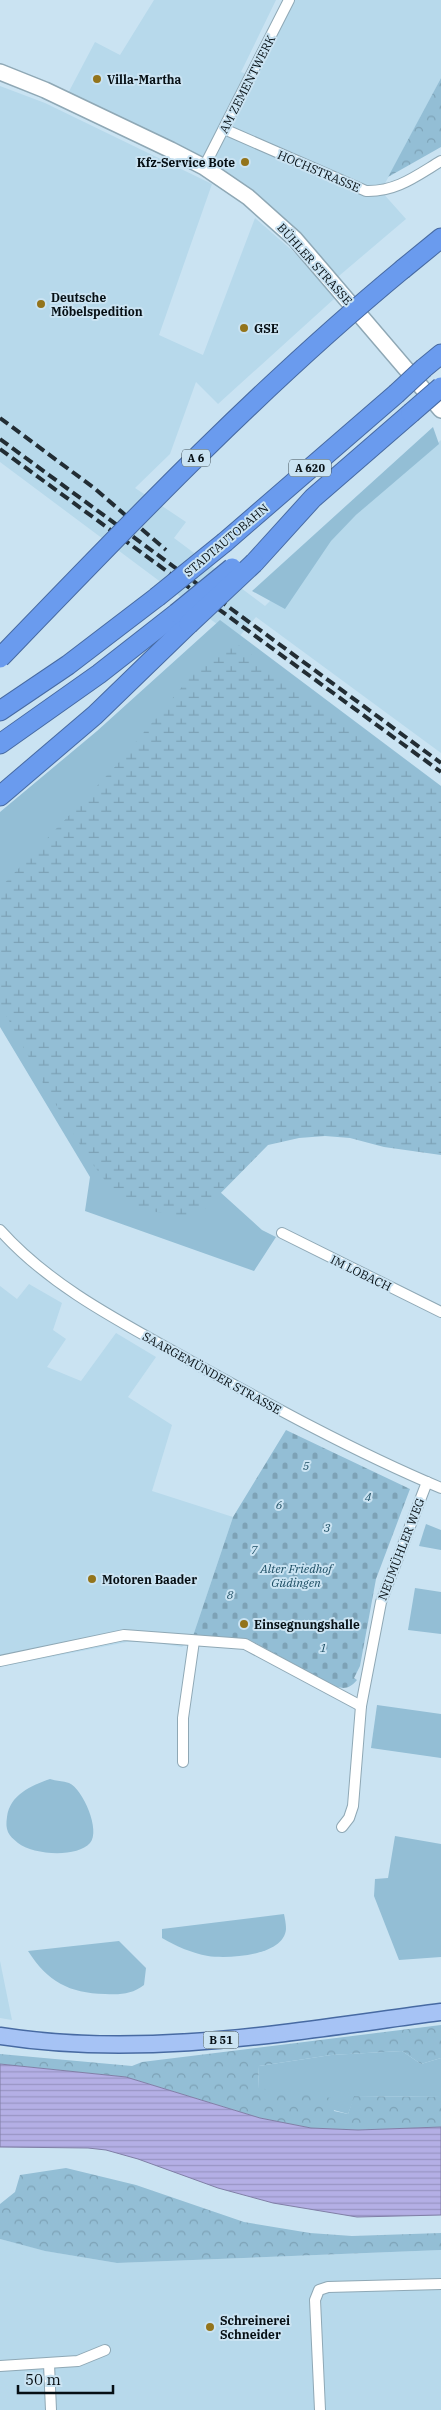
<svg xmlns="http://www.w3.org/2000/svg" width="441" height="2410" font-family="'IBM Plex Serif',serif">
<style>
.built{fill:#b7d9eb}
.green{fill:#93bed5}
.forest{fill:url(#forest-crowns)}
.wetland{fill:url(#wetland-marsh)}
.cemetery{fill:url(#cemetery-stones)}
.water{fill:url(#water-rules);stroke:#807fa6}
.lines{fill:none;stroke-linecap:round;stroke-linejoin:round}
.street-casing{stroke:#8fa8b5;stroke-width:12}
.secondary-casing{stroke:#8fa8b5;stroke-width:18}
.primary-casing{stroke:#476aa2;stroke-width:19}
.highway-casing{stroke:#476aa2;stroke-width:21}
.street{stroke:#fff;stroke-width:10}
.secondary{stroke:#fff;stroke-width:15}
.primary{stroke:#a6c3f5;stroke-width:16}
.highway{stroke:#6a9bee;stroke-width:19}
.rail{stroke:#222d34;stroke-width:4;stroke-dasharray:10 5;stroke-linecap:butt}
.highway-bridge-casing{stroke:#476aa2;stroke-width:21;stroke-linecap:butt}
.highway-bridge{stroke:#6a9bee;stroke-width:19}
.poi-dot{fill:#93741b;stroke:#cae3f2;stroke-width:2}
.labels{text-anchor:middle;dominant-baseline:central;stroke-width:4;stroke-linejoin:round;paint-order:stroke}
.shield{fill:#cae3f2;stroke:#414f57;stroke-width:1}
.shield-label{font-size:11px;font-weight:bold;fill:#060f14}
.poi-label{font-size:12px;font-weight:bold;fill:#060f14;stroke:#cae3f2;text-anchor:start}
.street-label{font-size:12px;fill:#060f14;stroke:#cae3f2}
.park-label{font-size:12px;font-style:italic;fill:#1b4c62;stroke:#cae3f2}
</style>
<defs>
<pattern id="forest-crowns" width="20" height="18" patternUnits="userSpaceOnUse" patternTransform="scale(1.25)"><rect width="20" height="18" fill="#93bed5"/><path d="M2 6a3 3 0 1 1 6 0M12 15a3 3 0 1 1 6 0" fill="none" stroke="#7da2b6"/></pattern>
<pattern id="wetland-marsh" width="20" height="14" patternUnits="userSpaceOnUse" patternTransform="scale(1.25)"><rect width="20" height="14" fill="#93bed5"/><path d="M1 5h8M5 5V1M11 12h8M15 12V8" fill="none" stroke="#7da2b6"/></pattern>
<pattern id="cemetery-stones" width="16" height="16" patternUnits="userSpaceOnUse" patternTransform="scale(1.25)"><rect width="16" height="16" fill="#93bed5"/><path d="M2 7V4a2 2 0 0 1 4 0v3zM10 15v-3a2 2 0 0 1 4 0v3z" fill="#7da2b6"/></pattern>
<pattern id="water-rules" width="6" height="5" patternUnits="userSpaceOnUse" patternTransform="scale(1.25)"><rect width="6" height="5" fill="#b4afe5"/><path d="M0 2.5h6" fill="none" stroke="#9995c4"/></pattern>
</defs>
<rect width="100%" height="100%" fill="#cae3f2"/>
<g class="built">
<polygon points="154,0 276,0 241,72 251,76 289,0 441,0 441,78 381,191 406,219 333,281 248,197 65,99 95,42 120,55"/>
<polygon points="0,86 45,103 212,184 159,335 203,355 255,218 295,253 335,298 218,404 196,382 170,454 135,488 186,522 174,538 265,606 356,515 441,440 441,753 256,617 237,639 0,462"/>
<polygon points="29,1284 62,1303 53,1330 66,1339 47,1367 81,1381 116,1333 156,1357 128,1397 172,1425 152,1491 233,1517 193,1636 182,1647 150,1642 127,1642 0,1667 0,1286 17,1299"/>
<polygon points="0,1961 12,2020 0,2018"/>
<polygon points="0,2239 46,2251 117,2263 441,2250 441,2410 0,2410"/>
</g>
<g class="green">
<polygon points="433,427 439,444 356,515 331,541 285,609 252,591"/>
<polygon points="220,620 441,786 441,971 0,943 0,812 97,731"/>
<polygon points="0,954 188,1163 262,1230 276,1237 254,1271 85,1211 90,1177 0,1027"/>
<polygon points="426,1524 441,1530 441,1550 419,1546"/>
<polygon points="415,1588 441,1592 441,1634 408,1630"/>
<polygon points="377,1705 441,1714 441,1758 371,1748"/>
<path d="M50,1779C56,1781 63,1781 69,1783C83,1789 101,1831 90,1843C77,1858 33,1855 18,1843C8,1835 5,1830 7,1817C10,1795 30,1786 50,1779Z"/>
<polygon points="395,1836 441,1844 441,1957 399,1960 374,1896 375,1879 388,1878"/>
<path d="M284,1914C285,1919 286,1924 286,1929C284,1956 228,1959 208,1956C191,1953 176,1946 162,1938V1929Z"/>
<path d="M119,1941L146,1968L144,1985C132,1994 121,1995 105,1994C69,1993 48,1982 28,1951Z"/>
<polygon points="402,2051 421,2064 441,2058 441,2097 355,2096 348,2114 258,2089 259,2066 331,2055"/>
</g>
<g class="forest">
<polygon points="441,78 441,147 388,177"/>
<polygon points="441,2025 441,2058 421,2064 402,2051 331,2055 259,2066 258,2088 332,2098 334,2111 348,2114 354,2096 441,2097 441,2127 358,2130 311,2128 260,2118 126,2077 0,2064 0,2054 132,2066 142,2062"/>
<polygon points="66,2168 136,2185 244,2222 310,2233 352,2236 441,2233 441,2250 117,2263 45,2251 0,2239 0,2204 15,2192 20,2175"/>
</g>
<polygon class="wetland" points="233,641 441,793 441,1155 384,1147 350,1138 325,1136 299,1138 268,1145 204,1210 184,1216 156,1212 136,1205 110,1187 88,1158 40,1078 0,1004 0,888 113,769 192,675"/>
<path class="cemetery" d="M286,1430L410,1489L376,1579L360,1666L354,1678L357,1680C350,1688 346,1689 336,1687L250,1640L193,1636L233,1517Z"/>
<polygon class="water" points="0,2064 126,2077 260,2118 311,2128 358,2130 441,2127 441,2215 357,2217 273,2203 218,2188 138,2159 106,2150 88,2148 0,2147"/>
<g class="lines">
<defs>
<g id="street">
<path d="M224,129L366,191C396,192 416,176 441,161"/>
<polyline points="204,167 289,0"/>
<path d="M0,1230C51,1287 121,1322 187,1359C270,1405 353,1451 441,1488"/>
<polyline points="282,1233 441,1312"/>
<polyline points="0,1661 124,1635 245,1644 361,1706"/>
<polyline points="183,1762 183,1718 194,1641"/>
<polyline points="342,1827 349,1818 353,1806 361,1706 381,1602 427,1482"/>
<polyline points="49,2364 51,2410"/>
<polyline points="0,2366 78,2361 105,2350"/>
<polyline points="320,2410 315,2300 319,2290 328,2287 441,2284"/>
</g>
<polyline id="secondary" points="0,72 45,90 171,150 204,167 248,197 295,239 441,410"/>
<path id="primary" d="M0,2036C147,2059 295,2031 441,2012"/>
<g id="highway">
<polyline points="403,269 441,238"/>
<polyline points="424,368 441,354"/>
<polyline points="225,542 396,394"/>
<polyline points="254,563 313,498 411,413"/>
<polyline points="0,711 68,665 157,597"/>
<polyline points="0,744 99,674 177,613"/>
<polyline points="0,796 95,715 189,624"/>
</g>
</defs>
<use href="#street" class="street-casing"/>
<use href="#secondary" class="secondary-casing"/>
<use href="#primary" class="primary-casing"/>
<use href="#highway" class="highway-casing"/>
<use href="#street" class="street"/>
<use href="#secondary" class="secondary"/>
<use href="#primary" class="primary"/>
<use href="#highway" class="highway"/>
<g class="rail">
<polyline points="0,418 94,488 166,550"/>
<polyline points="0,439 441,763"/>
<polyline points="0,449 441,772"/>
</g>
<defs>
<g id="highway-bridge">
<polyline points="396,394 424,368"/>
<polyline points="411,413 441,387"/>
<polyline points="157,597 225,542"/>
<polyline points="177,613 232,568"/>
<polyline points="189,624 254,563"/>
<path d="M0,658C130,523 259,388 403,269"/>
</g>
</defs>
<use href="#highway-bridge" class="highway-bridge-casing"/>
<use href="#highway-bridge" class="highway-bridge"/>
</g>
<g class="poi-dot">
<circle cx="97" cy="79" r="5"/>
<circle cx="245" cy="162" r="5"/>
<circle cx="41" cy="304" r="5"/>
<circle cx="244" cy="328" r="5"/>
<circle cx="92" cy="1579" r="5"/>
<circle cx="244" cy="1624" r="5"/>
<circle cx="210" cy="2327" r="5"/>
</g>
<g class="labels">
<g class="shield">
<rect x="182" y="449.5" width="28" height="17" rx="4"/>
<rect x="289" y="459.5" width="42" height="17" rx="4"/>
<rect x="203.5" y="2031.5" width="35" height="17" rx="4"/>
</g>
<g class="shield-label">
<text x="196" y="458">A 6</text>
<text x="310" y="468">A 620</text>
<text x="221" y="2040">B 51</text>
</g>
<g class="poi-label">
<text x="107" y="79">Villa-Martha</text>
<text x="235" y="162" text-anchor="end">Kfz-Service Bote</text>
<text x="51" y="297">Deutsche<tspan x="51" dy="14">Möbelspedition</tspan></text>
<text x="254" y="328">GSE</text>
<text x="102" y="1579">Motoren Baader</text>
<text x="254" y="1624">Einsegnungshalle</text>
<text x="220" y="2320">Schreinerei<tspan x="220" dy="14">Schneider</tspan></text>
</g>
<g class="street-label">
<text transform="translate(247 84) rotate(-63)">AM ZEMENTWERK</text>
<text transform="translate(319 171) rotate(23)">HOCHSTRASSE</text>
<text transform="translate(315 264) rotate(48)">BÜHLER STRASSE</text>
<text transform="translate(226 540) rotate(-40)">STADTAUTOBAHN</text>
<text transform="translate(361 1273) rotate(26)">IM LOBACH</text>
<text transform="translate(212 1373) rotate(29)">SAARGEMÜNDER STRASSE</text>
<text transform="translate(401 1549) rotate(-69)">NEUMÜHLER WEG</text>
</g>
<g class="park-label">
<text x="306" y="1465">5</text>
<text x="368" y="1496">4</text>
<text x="279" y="1504">6</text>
<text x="327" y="1527">3</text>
<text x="254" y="1549">7</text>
<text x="296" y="1568">Alter Friedhof<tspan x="296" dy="14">Güdingen</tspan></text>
<text x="230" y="1594">8</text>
<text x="323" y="1647">1</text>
</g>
</g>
<path d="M18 2385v8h95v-8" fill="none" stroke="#060f14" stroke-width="2.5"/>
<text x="25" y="2385" font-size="15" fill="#060f14" stroke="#cae3f2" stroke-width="4" paint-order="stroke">50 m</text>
</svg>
